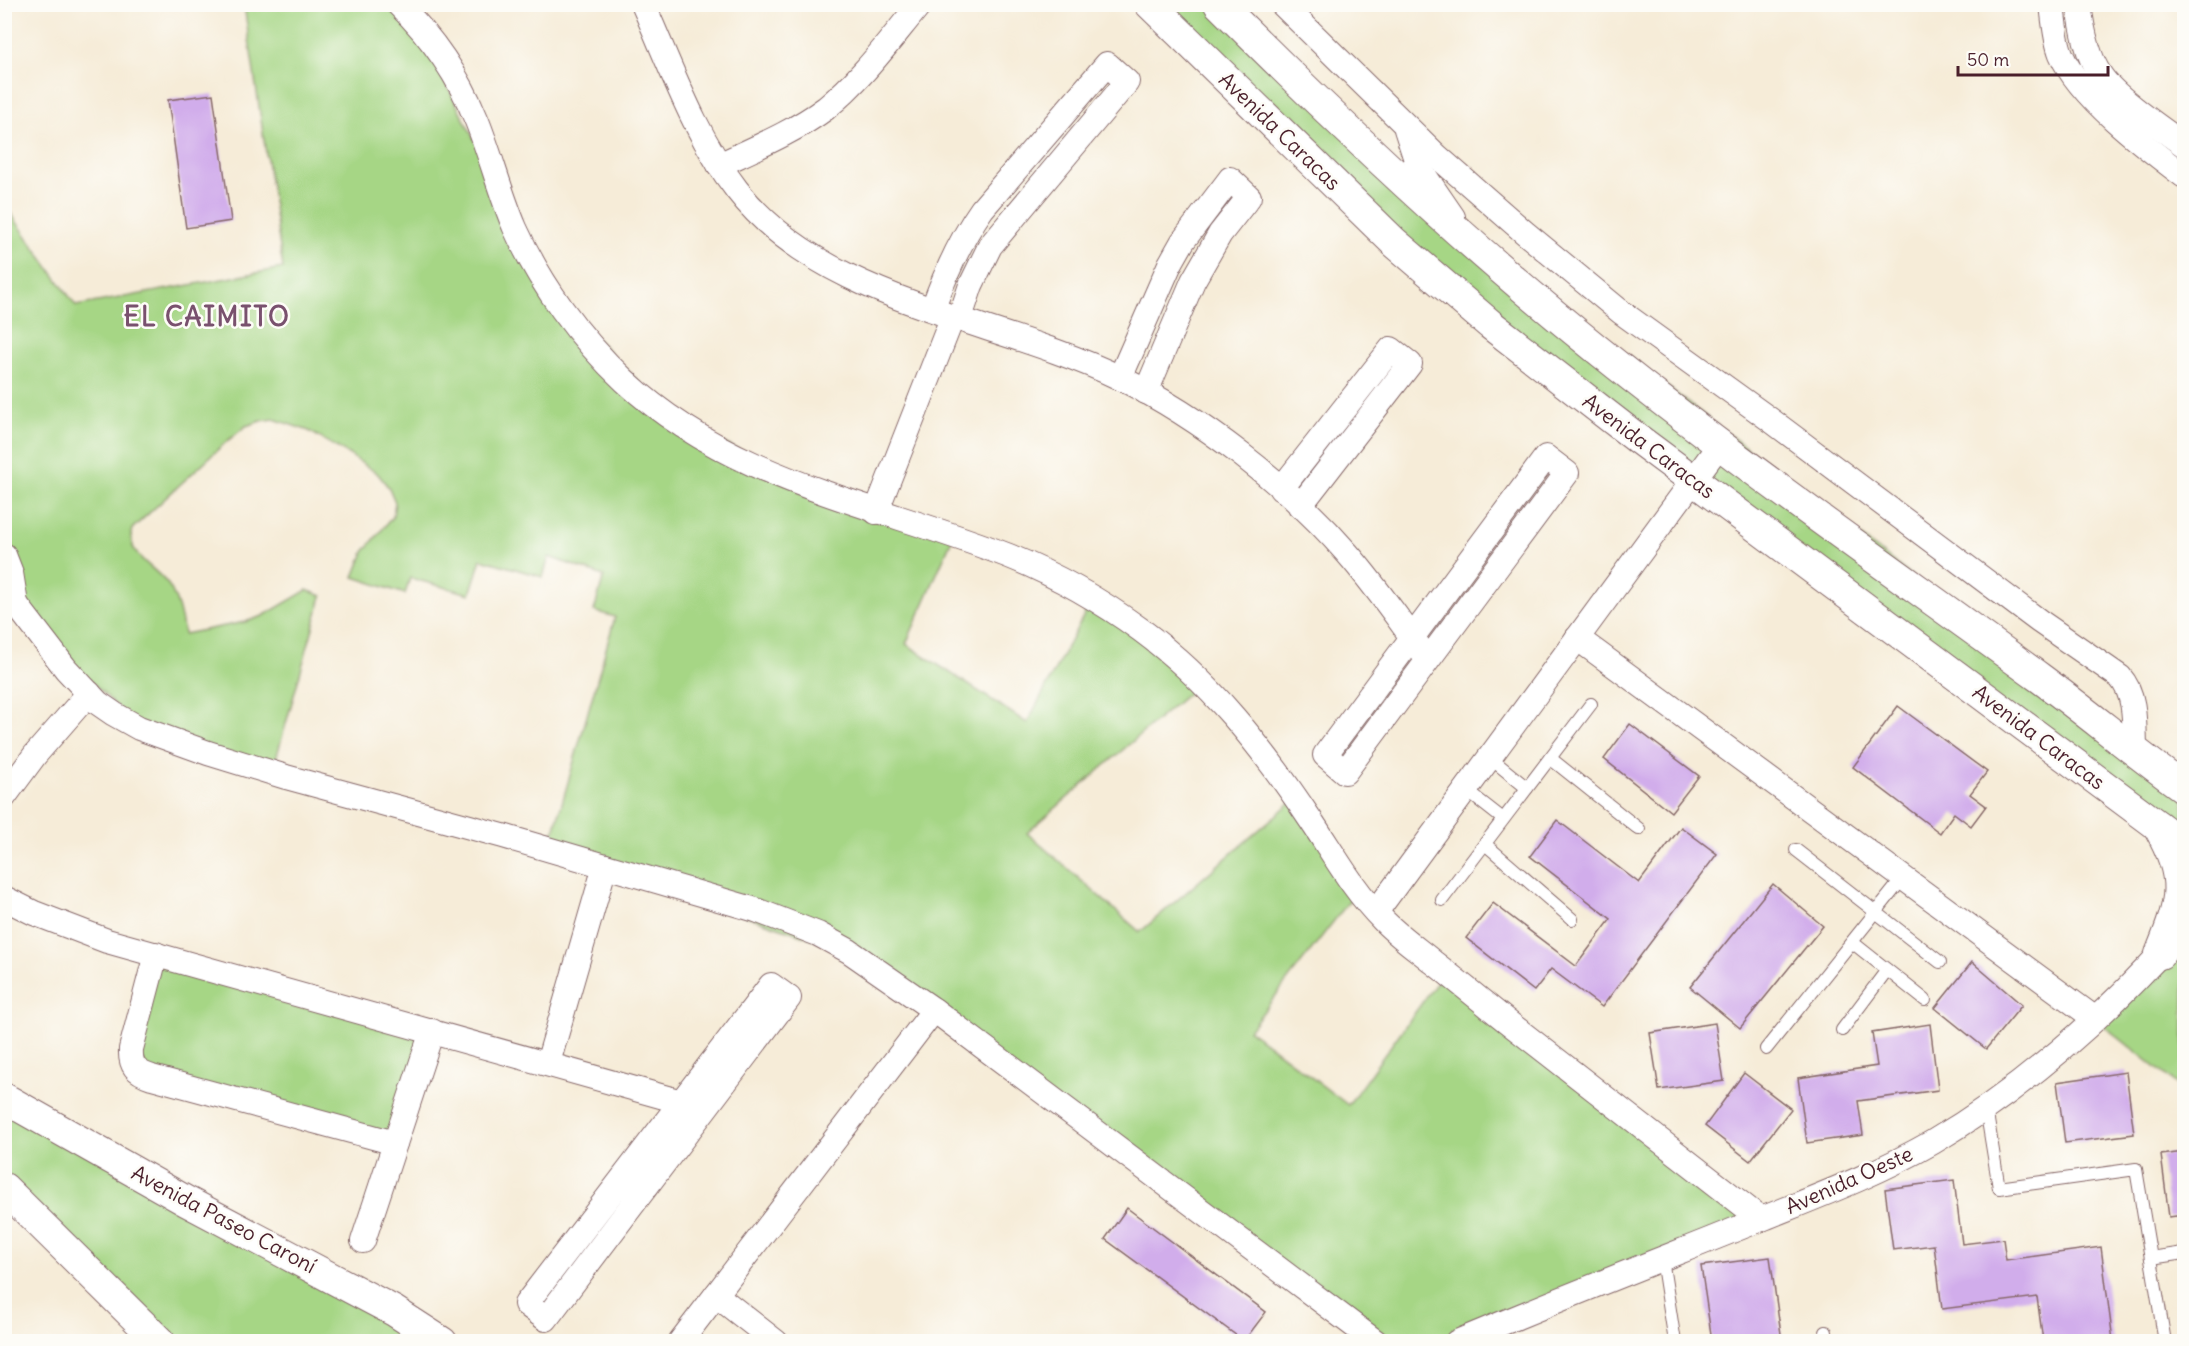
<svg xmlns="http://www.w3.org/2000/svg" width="2189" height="1346" font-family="Delius,sans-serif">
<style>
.green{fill:#a6d685;stroke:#787a58;stroke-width:1.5}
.building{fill:#d1adeb}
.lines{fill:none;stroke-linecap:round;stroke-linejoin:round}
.service-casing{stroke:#866768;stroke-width:14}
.minor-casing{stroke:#866768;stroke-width:26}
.tertiary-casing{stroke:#866768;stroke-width:32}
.service{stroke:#fff;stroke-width:12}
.minor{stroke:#fff;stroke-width:24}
.tertiary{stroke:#fff;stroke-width:30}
.labels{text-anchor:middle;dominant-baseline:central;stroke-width:5;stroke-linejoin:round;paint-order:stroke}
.street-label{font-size:21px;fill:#4a1f2b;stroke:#fdfcf7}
.district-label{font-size:27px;font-weight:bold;letter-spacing:1.5px;fill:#79516e;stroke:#fdfcf7}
</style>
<rect width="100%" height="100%" fill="#fdfcf7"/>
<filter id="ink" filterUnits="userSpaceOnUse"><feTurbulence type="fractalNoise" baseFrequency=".0167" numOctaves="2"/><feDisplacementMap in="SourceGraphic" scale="12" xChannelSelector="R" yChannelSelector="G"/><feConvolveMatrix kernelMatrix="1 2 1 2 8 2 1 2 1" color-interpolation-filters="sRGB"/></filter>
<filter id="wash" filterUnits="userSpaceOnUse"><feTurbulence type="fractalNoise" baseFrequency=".008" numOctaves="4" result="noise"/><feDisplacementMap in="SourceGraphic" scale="24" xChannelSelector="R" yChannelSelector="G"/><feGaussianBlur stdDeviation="1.35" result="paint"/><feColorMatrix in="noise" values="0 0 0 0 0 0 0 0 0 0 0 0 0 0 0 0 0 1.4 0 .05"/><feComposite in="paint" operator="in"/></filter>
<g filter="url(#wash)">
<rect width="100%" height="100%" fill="#f6ecd8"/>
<g class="green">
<path d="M244,5H398L414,20L551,291L681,426L953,537L906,644L1027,723L1093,598L1201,682L1027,833L1140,932L1296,798L1358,890L1249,1030L1348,1105L1445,971L1761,1219L1457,1341H1376L849,951L549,849L615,617L594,611L604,576L549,557L543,577L481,559L470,594L410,578L405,594L354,577L364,552L393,516L395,502L389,488L378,474L348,454L309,431L274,419L261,421L246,426L225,443L132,529C125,558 159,567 171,589C178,602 182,620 184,634L245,622L263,616L307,590L322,596L272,773L139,728L5,597L4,204L76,306L283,268Z"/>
<polygon points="1150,5 1219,5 1394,175 2184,787 2184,845 1491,325"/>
<polygon points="2184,927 2184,1090 2094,1018"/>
<polygon points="156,954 432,1031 395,1143 152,1077 131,1057"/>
<polygon points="4,1098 442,1341 160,1341 5,1188"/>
</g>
<g id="blocks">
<g class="building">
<polygon points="213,94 231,221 186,228 168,100"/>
<polygon points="1898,706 1987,772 1970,794 1986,806 1971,826 1954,813 1940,833 1853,767"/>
<polygon points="1630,724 1699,776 1671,812 1604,759"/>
<polygon points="1557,820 1639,883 1681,827 1717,854 1602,1007 1551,969 1534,991 1466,938 1493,903 1576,966 1587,951 1611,919 1530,856"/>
<polygon points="1773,884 1823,926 1740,1028 1690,987"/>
<polygon points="1972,962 2022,1005 1986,1049 1935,1008"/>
<polygon points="1715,1023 1724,1081 1659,1090 1650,1033"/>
<polygon points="1930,1024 1938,1090 1858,1101 1863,1135 1807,1143 1798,1078 1877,1066 1872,1033"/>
<polygon points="2126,1072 2134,1134 2065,1143 2057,1082"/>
<polygon points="1744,1073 1791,1109 1750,1161 1705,1126"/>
<polygon points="2184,1152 2184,1215 2169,1217 2161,1155"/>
<polygon points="1954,1180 1962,1244 2003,1239 2006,1260 2101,1247 2113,1341 2043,1341 2037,1297 1942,1309 1934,1245 1893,1250 1885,1189"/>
<polygon points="1127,1208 1266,1312 1244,1341 1105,1239"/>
<polygon points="1770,1257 1782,1341 1712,1341 1701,1266"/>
</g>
</g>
</g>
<g filter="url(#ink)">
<use href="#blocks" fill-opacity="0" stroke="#866768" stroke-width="1.5"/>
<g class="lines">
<defs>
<g id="service">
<polyline points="1489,757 1527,788"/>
<polyline points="1550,758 1639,829"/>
<polyline points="1466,790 1503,819"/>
<polyline points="1485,844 1572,919"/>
<polyline points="1796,850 1940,962"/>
<polyline points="1442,900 1591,704"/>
<polyline points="1852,942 1925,1000"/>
<polyline points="1842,1030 1887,970"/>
<polyline points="1766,1049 1903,878"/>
<polyline points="1986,1108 1999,1188 2136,1169 2165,1342"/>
<polyline points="2151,1258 2184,1253"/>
<polyline points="1662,1259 1675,1342"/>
<polyline points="1826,1332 1827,1342"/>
</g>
<g id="minor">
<path d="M398,4C433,38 459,76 477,121C491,156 500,193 515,228C540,284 580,339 625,381C732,481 877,504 1009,556C1056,575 1100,600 1141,630C1210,681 1263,748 1310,819C1333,853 1353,890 1382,919C1397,935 1416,948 1433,962C1463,985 1492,1010 1522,1033C1602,1095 1681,1157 1761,1219"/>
<path d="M643,4C671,67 695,136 737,190C824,303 997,318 1120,378C1200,417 1289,486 1347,553C1376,586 1401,623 1428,659"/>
<path d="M1282,4L1437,156L1524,232L1621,312L1772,421L2039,621L2120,677C2137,696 2134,726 2135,751"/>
<path d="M2052,4C2054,21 2055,39 2061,54C2079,97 2147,148 2184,176"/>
<path d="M2079,4C2082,28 2087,56 2101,76C2115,97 2162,129 2184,145"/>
<polyline points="1406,129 1418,166 1453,217"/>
<path d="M719,165C755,148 794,132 826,108C862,79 890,40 920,4"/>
<path d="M933,308C946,272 960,240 982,209L1107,64L1127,82L990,246L971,285L960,318"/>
<polyline points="1120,378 1170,264 1183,241 1230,179 1249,197 1220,234 1193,281 1146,392"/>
<polygon points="1546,457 1567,473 1345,772 1325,755"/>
<polyline points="1281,489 1391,349 1410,364 1300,506"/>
<polyline points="876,512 953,316"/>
<polyline points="4,555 11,573 16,604"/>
<polyline points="4,597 16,604 66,669 98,703 114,714 139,728 208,753 286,777 503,836 756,910 818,934 849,951 934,1010 1376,1342"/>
<polyline points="1577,638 2094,1018"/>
<polyline points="4,797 35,755 89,693"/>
<polyline points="4,898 34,913 107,941 696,1106"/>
<polyline points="1376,912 1720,444"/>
<path d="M156,954L131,1049C130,1066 136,1072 152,1077L395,1143"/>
<polygon points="771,985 789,998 546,1319 526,1304"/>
<polyline points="548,1063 605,866"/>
<polyline points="363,1241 432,1031"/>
<polyline points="716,1295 776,1342"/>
<polyline points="680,1342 934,1010"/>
<path d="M1457,1342C1559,1299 1662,1259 1764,1218C1821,1195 1879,1173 1933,1142C2020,1091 2104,1017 2171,942"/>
</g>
<g id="tertiary">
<polyline points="1150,4 1394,242 1491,325 1638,439 2184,845"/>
<path d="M1219,4C1327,112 1437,217 1554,314C1710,444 1877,559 2040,678C2089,714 2135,753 2184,788"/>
<path d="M2158,826C2188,880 2182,900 2160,954"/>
<polyline points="4,1098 186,1201 394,1311 442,1342"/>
<polyline points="4,1188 160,1342"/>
</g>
</defs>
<use href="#service" class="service-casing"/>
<use href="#minor" class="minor-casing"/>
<use href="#tertiary" class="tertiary-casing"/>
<use href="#service" class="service"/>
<use href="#minor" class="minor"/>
<use href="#tertiary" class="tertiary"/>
</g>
</g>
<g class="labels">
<g class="street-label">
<text transform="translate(1280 131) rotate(44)">Avenida Caracas</text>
<text transform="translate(1649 446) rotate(37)">Avenida Caracas</text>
<text transform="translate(2039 737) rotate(37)">Avenida Caracas</text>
<text transform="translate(1849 1180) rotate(-24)">Avenida Oeste</text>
<text transform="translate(224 1219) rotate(28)">Avenida Paseo Caroní</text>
</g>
<g class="district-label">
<text x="207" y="316">EL CAIMITO</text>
</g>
</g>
<rect width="2189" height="1346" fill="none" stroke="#fdfcf7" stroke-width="24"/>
<path d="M1958 66v9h150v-9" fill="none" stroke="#4a1f2b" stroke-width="3"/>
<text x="1967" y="66" font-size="18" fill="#4a1f2b" stroke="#fdfcf7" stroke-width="4.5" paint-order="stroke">50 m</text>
</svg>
